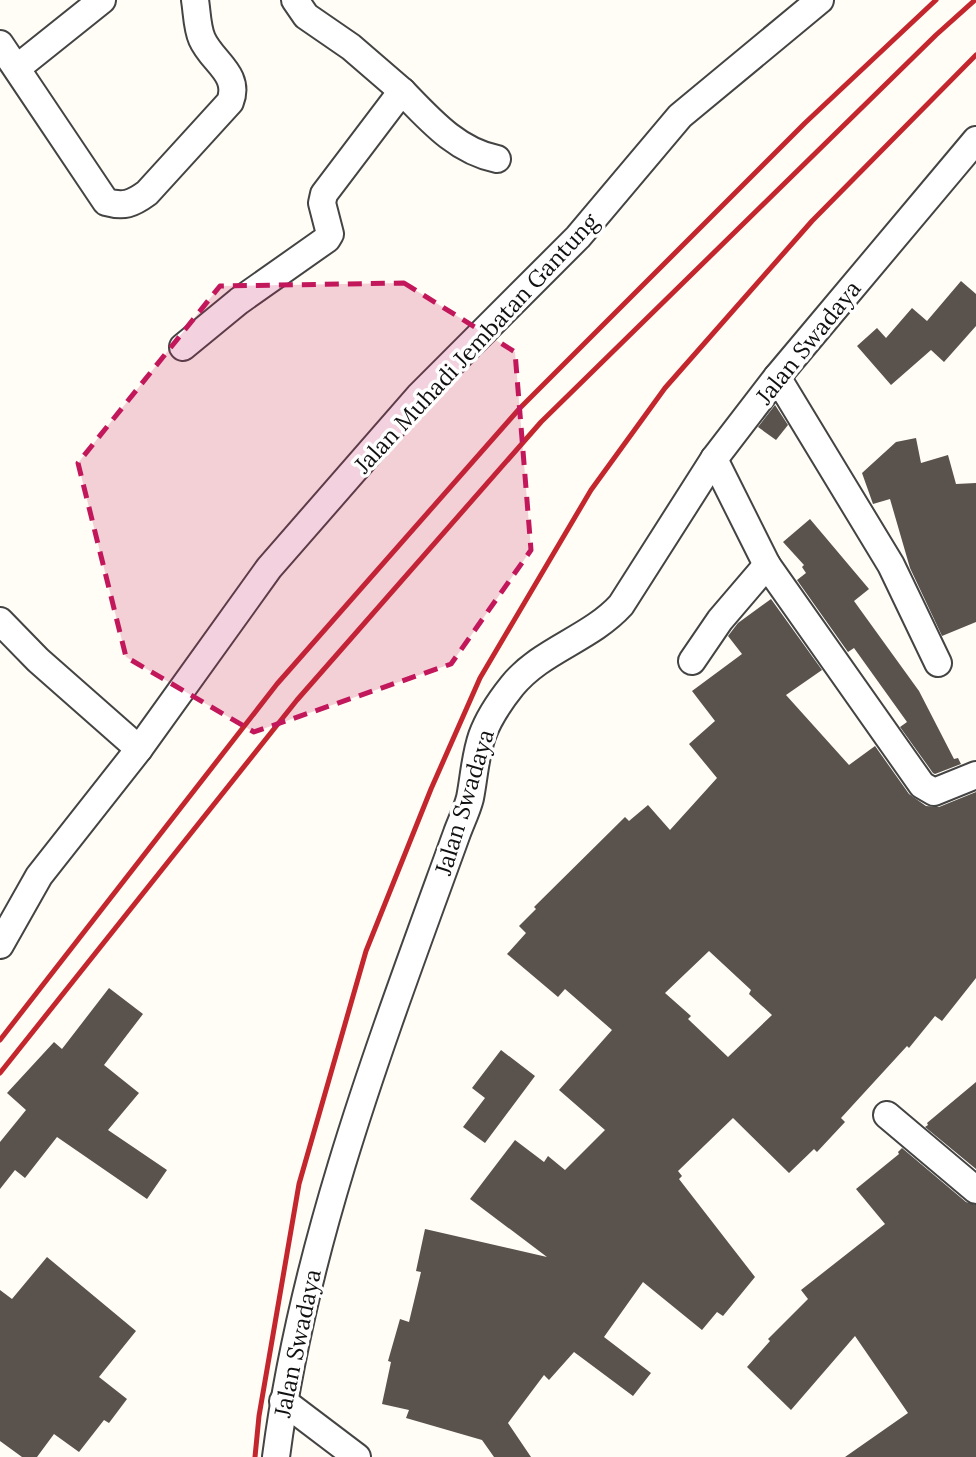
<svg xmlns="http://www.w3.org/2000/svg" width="976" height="1457" font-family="Lora,serif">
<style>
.building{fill:#5a524d;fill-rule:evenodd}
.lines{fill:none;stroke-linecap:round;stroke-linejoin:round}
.street-casing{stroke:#444;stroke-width:30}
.street{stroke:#fff;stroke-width:26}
.rail{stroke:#c4262e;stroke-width:5}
.marked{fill:#c2185b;fill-opacity:0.2;stroke:#c2185b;stroke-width:5;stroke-dasharray:14 9;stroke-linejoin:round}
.labels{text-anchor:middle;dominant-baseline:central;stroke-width:7;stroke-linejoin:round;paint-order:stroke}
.street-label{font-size:23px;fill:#111;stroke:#fff}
</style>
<rect width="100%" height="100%" fill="#fffdf5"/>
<g class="building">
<polygon points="961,281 976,294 976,326 944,362 931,350 891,385 857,346 877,328 886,338 912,308 927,321"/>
<polygon points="775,405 788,425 776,440 758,427"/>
<polygon points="916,438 921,463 948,455 956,484 976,483 976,622 942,636 910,568 890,499 873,504 862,473 896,442"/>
<polygon points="810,519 869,589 854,601 919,691 954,759 958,758 961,764 935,774 933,773 900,727 907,722 854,648 848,652 797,580 806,573 802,567 804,565 783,542"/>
<path d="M771,599L822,670L786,695L849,765L875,746L909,794L926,806L939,807L976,792V978L942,1021L935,1016L909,1048L907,1046L841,1118L845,1122L817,1152L814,1149L789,1173L733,1118L678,1171L682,1176L679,1179L755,1277L723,1316L717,1312L702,1330L643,1282L604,1337L651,1373L633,1396L574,1352L549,1380L544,1375L508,1423L531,1457H494L482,1440L406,1418L409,1410L382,1404L391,1362L388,1361L400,1319L409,1322L421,1272L416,1271L425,1229L547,1257L470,1199L515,1140L544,1162L548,1156L565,1170L605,1130L559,1090L612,1030L565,989L558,997L507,954L526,933L519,926L536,909L534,907L625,817L629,821L648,805L670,830L717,778L689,744L715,721L692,691L742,654L728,636L738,623ZM709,951L751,990L749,994L772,1015L728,1057L688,1019L691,1016L665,993Z"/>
<polygon points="109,988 143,1014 104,1065 139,1093 108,1130 167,1170 147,1199 57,1137 25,1178 15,1170 0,1189 0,1142 26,1110 7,1093 54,1042 62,1049"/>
<polygon points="501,1050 535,1076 485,1143 463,1127 485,1098 472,1088"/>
<polygon points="976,1082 976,1169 925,1127 928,1125 927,1123"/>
<polygon points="902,1148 966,1202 976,1205 976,1457 845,1457 908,1413 855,1336 791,1410 747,1367 770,1341 768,1339 808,1299 801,1290 885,1224 856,1189 899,1154 898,1152"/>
<polygon points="47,1257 136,1331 99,1377 127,1399 109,1423 104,1420 79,1452 54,1434 37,1457 22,1457 0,1441 0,1290 12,1299"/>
</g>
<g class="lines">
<defs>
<g id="street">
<polyline points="295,0 306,16 351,47 402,91"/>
<path d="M0,44L106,202C124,207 132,204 147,193L230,102C241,74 212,62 202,39C197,28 197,12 195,0"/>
<polyline points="17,68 102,0"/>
<path d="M183,347L239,301L327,239L330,234L322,203L324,194L402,91C430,120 457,151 497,159"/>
<polyline points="777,377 891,565 938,663"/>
<polyline points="714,459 767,565 922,785 934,792 976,775"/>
<polyline points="0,621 38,660 139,749"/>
<polyline points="692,661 720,620 767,565"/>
<polyline points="0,945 39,876 139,749 269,568 419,396 578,237 680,116 820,0"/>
<polyline points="887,1115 976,1190"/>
<polyline points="283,1401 357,1457"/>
<path d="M276,1457C304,1241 383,1037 457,833C461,822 467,810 470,798C474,778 475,756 482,736C488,719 500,701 512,686C541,650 590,639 621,605L714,459L777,377L976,140"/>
</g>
</defs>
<use href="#street" class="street-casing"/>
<use href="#street" class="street"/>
<g class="rail">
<polyline points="0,1040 277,684 520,408 805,123 936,0"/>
<polyline points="0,1073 297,700 541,422 936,35 975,0"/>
<polyline points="255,1457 259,1416 299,1184 366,951 431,789 480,678 591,490 665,388 812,221 976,55"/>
</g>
</g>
<path class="marked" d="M404,283L515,352L531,550L451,664L254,732L126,657L78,463L220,286Z"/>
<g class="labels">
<g class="street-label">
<text transform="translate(808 342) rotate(-51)">Jalan Swadaya</text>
<text transform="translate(476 343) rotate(-47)">Jalan Muhadi Jembatan Gantung</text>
<text transform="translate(464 802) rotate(-73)">Jalan Swadaya</text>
<text transform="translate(297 1343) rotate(-78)">Jalan Swadaya</text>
</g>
</g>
</svg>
